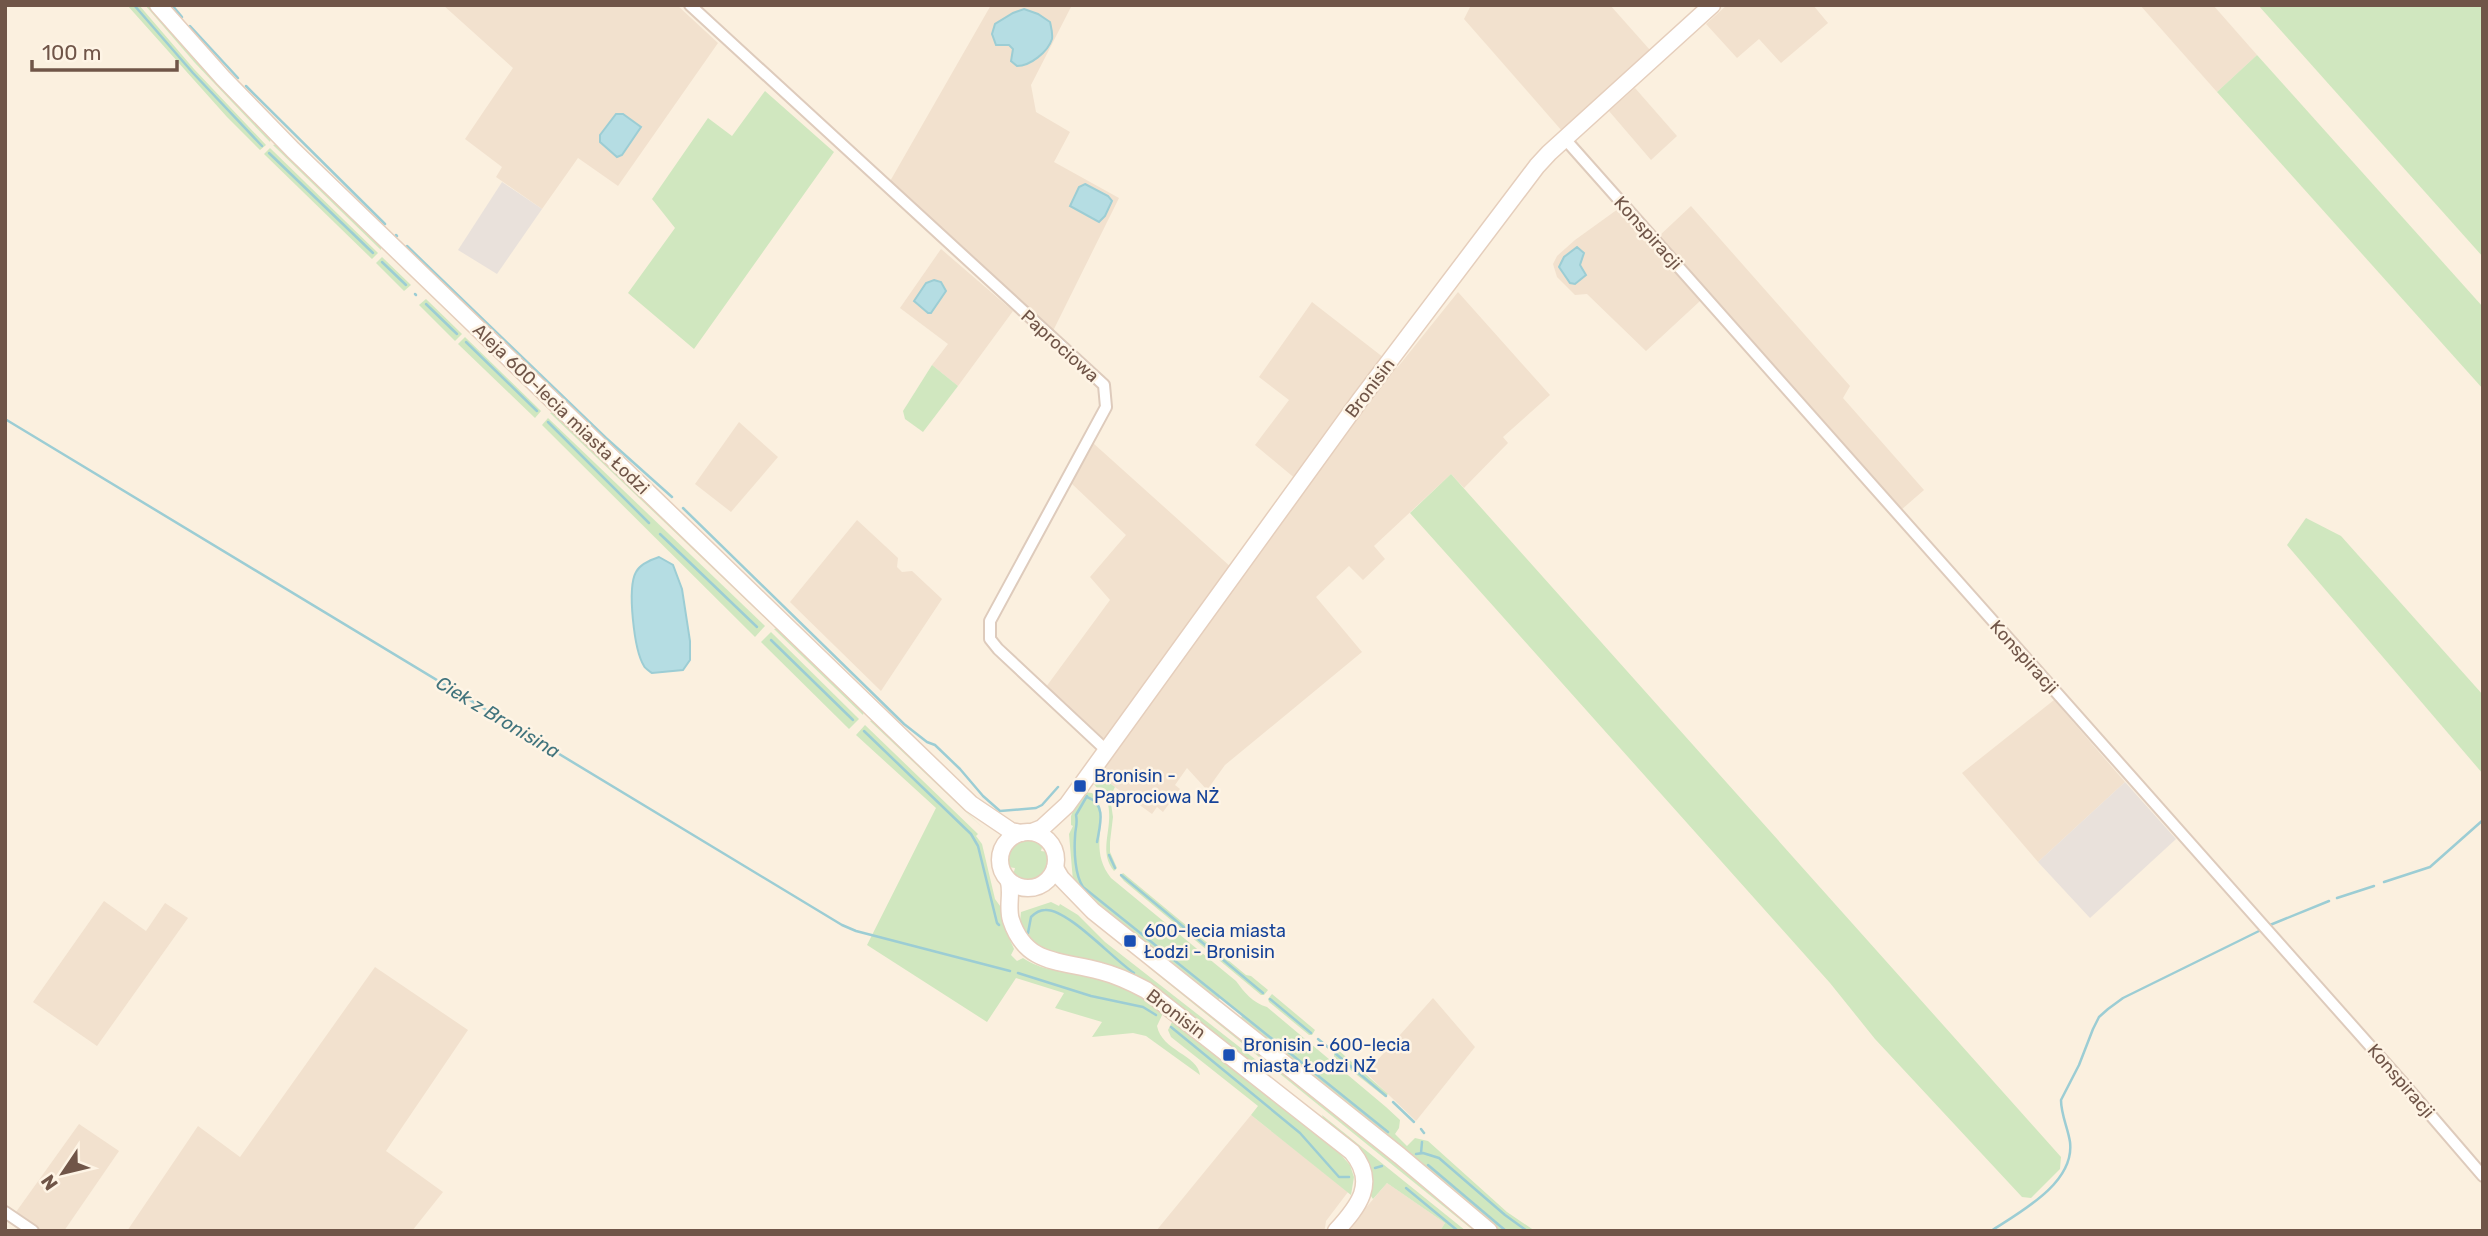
<svg xmlns="http://www.w3.org/2000/svg" width="2488" height="1236" font-family="Rubik,sans-serif">
<style>
.residential{fill:#f2e1ce}
.industrial{fill:#e9e1db}
.green{fill:#d0e7bf}
.water{fill:#b5dde3;stroke:#9ccdd4;stroke-width:2}
.lines{fill:none;stroke-linecap:round;stroke-linejoin:round}
.stream{stroke:#9ccdd4;stroke-width:2.5}
.street-casing{stroke:#decbbc;stroke-width:14}
.secondary-casing{stroke:#e5cebc;stroke-width:19}
.street{stroke:#fff;stroke-width:10}
.secondary{stroke:#fff;stroke-width:16}
.transit-dot{fill:#1a4fb4;stroke:#fef4e5;stroke-width:2.5}
.labels{text-anchor:middle;dominant-baseline:central;stroke-width:5;stroke-linejoin:round;paint-order:stroke}
.street-label{font-size:18px;fill:#705548;stroke:#fef4e5}
.transit-label{font-size:18px;fill:#164399;stroke:#fef4e5;text-anchor:start}
.water-label{font-size:19px;font-style:italic;fill:#40737c;stroke:#fef4e5}
</style>
<rect width="100%" height="100%" fill="#fbf0df"/>
<g class="residential">
<polygon points="443,5 677,5 718,43 618,186 578,158 542,209 496,177 502,167 465,139 513,68"/>
<polygon points="991,5 1072,5 1031,85 1036,112 1070,132 1054,162 1119,198 1053,331 962,246 889,183"/>
<polygon points="1471,5 1610,5 1650,50 1562,131 1464,19"/>
<polygon points="1727,5 1813,5 1828,23 1781,63 1759,39 1737,58 1706,24"/>
<polygon points="2140,5 2213,5 2257,55 2217,92"/>
<polygon points="1635,88 1677,136 1651,160 1609,111"/>
<polygon points="1691,206 1850,386 1843,398 1924,490 1901,510 1658,237"/>
<polygon points="1618,209 1700,301 1646,351 1587,294 1575,295 1557,277 1553,264 1557,256 1575,240"/>
<polygon points="941,249 1013,311 958,386 932,365 948,344 900,308"/>
<polygon points="1458,292 1550,395 1503,437 1508,443 1464,488 1451,474 1374,546 1385,559 1363,580 1349,566 1316,597 1362,652 1225,765 1207,790 1187,768 1175,785 1180,789 1163,812 1157,807 1152,814 1097,774 1115,750 1046,687 1110,600 1090,577 1126,535 1071,483 1093,443 1232,568 1297,480 1255,445 1289,400 1259,377 1312,302 1397,368"/>
<polygon points="739,422 778,457 731,512 695,484"/>
<polygon points="857,520 898,558 897,567 902,572 912,571 942,599 881,691 790,602"/>
<polygon points="2054,700 2125,782 2038,862 1962,773"/>
<polygon points="104,901 146,931 165,903 188,918 97,1046 33,1002"/>
<polygon points="375,967 468,1030 386,1151 443,1192 412,1231 127,1231 198,1126 240,1157"/>
<polygon points="1433,998 1475,1047 1416,1121 1366,1073"/>
<polygon points="1251,1115 1348,1192 1326,1221 1325,1228 1323,1231 1156,1231"/>
<polygon points="79,1124 119,1151 64,1231 42,1231 16,1212"/>
<polygon points="1387,1183 1445,1223 1440,1231 1346,1231"/>
</g>
<g class="industrial">
<polygon points="502,182 542,209 497,274 458,250"/>
<polygon points="2125,782 2176,839 2090,918 2038,862"/>
</g>
<g class="green">
<polygon points="127,5 139,5 194,69 266,145 260,150 227,117"/>
<polygon points="145,5 149,5 271,138 270,142 195,63"/>
<polygon points="2258,5 2483,5 2483,257"/>
<polygon points="2257,55 2483,307 2483,389 2217,92"/>
<polygon points="765,91 834,152 694,349 628,293 675,228 652,199 708,118 732,136"/>
<polygon points="277,144 381,245 381,250 273,145"/>
<polygon points="270,148 378,253 372,259 264,154"/>
<polygon points="382,257 411,285 404,291 376,263"/>
<polygon points="426,299 462,334 455,341 419,305"/>
<polygon points="465,337 541,411 535,418 458,344"/>
<polygon points="932,365 958,386 923,432 905,419 903,411"/>
<polygon points="554,412 769,619 769,622 550,413"/>
<polygon points="548,418 765,626 755,637 542,425"/>
<polygon points="1451,474 2061,1157 2060,1169 2031,1198 2022,1197 1875,1039 1830,983 1410,513"/>
<polygon points="2306,518 2341,536 2483,695 2483,774 2287,545"/>
<polygon points="778,628 864,711 863,715 774,629"/>
<polygon points="771,632 859,719 849,729 761,642"/>
<polygon points="873,720 984,829 870,721"/>
<path d="M865,725L978,834L976,836L982,844L995,899L1003,910L1005,928L1014,949L1011,955L1017,961L1023,958C1042,971 1063,971 1085,975C1115,981 1140,995 1163,1013L1157,1026C1162,1051 1198,1055 1200,1075L1146,1036L1133,1033L1092,1037L1102,1022L1055,1008L1064,993L1016,978L987,1022L867,945L936,808L856,735Z"/>
<path d="M1094,772L1115,787L1110,797L1113,817L1110,842V852L1117,868L1114,871C1099,853 1111,832 1109,811C1109,796 1095,790 1091,778Z"/>
<path d="M1084,792L1092,793C1114,814 1085,846 1111,878L1236,981C1244,992 1253,1003 1267,1007L1386,1107L1400,1120L1399,1128L1395,1134L1407,1146L1415,1138L1428,1141L1507,1212L1535,1231H1498L1240,1019L1242,1016L1220,998L1217,1001L1080,890L1073,881L1069,834L1073,826L1071,825V816L1076,804Z"/>
<polygon points="1025,838 1036,840 1043,844 1041,851 1048,852 1049,863 1044,873 1030,881 1020,879 1013,875 1015,868 1008,867 1007,856 1012,846"/>
<polygon points="1123,873 1246,975 1251,976 1268,990 1264,995 1261,995 1124,881 1120,876"/>
<polygon points="1051,902 1059,906 1060,904 1078,915 1105,942 1260,1063 1259,1068 1157,992 1052,954 1029,942 1020,922 1021,912"/>
<polygon points="1148,967 1158,972 1391,1158 1478,1231 1474,1231"/>
<polygon points="1272,994 1315,1030 1312,1035 1309,1035 1269,1002 1268,999"/>
<polygon points="1173,1020 1319,1135 1342,1156 1350,1165 1354,1177 1351,1195 1251,1115 1258,1106 1171,1037 1168,1030"/>
<polygon points="1337,1049 1388,1094 1385,1097 1334,1057 1334,1053"/>
<polygon points="1322,1115 1466,1231 1440,1231 1445,1223 1387,1183 1373,1199 1369,1193 1370,1187 1324,1121"/>
</g>
<g class="water">
<path d="M1024,9L1038,14L1050,22C1051,27 1053,33 1052,39C1048,52 1030,66 1017,66L1011,61L1013,49L1009,45H996L992,34L995,24L1013,13Z"/>
<polygon points="616,114 623,114 641,127 622,155 617,157 600,142 600,135"/>
<polygon points="1085,184 1108,196 1112,201 1105,216 1099,222 1070,206 1079,187"/>
<polygon points="1577,247 1584,253 1580,265 1586,275 1575,284 1570,283 1559,267 1564,257"/>
<polygon points="934,280 941,282 946,291 931,313 928,313 914,301 926,283"/>
<path d="M659,557L673,565L682,589L690,641V660L683,670L652,673C650,672 644,667 644,666C634,650 627,588 636,572C640,564 650,560 659,557Z"/>
</g>
<g class="lines">
<g class="stream">
<polyline points="134,5 193,73 262,146"/>
<polyline points="172,5 182,17"/>
<polyline points="190,26 238,78"/>
<polyline points="246,86 385,224"/>
<polyline points="269,153 373,253"/>
<polyline points="396,235 397,236"/>
<polyline points="407,246 606,438 672,497"/>
<polyline points="382,262 406,285"/>
<polyline points="415,294 416,295"/>
<polyline points="426,304 457,334"/>
<polyline points="466,342 537,411"/>
<polyline points="5,419 842,925 856,931 1010,971"/>
<polyline points="548,422 649,523"/>
<polyline points="683,508 904,724 927,742 935,745 960,769 983,796 1000,811 1036,808 1042,805 1058,787"/>
<polyline points="660,534 757,627"/>
<polyline points="771,640 853,720"/>
<polyline points="864,731 971,834 978,846 997,923 999,925"/>
<polyline points="1095,775 1096,782"/>
<path d="M1087,796L1076,815C1078,825 1075,828 1075,837C1074,852 1075,875 1083,887L1388,1132"/>
<path d="M1087,797C1107,804 1100,825 1097,842"/>
<polyline points="1109,855 1115,868"/>
<polyline points="1121,875 1263,993"/>
<polyline points="2384,882 2430,867 2483,820"/>
<polyline points="2337,898 2374,886"/>
<polyline points="2270,925 2329,901"/>
<path d="M1028,933L1031,917C1035,913 1039,910 1045,910C1067,908 1113,959 1134,973"/>
<polyline points="1018,973 1091,996 1143,1007 1156,1015"/>
<polyline points="1270,999 1311,1033"/>
<polyline points="1171,1027 1300,1133 1339,1177 1349,1177"/>
<polyline points="1318,1039 1329,1048"/>
<polyline points="1336,1054 1386,1096"/>
<polyline points="1393,1102 1414,1122"/>
<polyline points="1421,1129 1424,1133"/>
<polyline points="1421,1153 1422,1142"/>
<polyline points="1416,1154 1423,1153 1439,1158 1505,1215 1527,1231"/>
<polyline points="1428,1165 1506,1231"/>
<polyline points="1375,1168 1382,1166"/>
<polyline points="1406,1188 1458,1231"/>
<path d="M1991,1231C2020,1212 2075,1183 2070,1142C2068,1128 2061,1115 2061,1100L2079,1065L2093,1029L2099,1017L2108,1009L2123,998L2259,931"/>
</g>
<defs>
<g id="street">
<polyline points="690,5 1104,385 1106,407 990,621 990,639 998,649 1106,750"/>
<polyline points="1565,139 2403,1083 2483,1176"/>
<polyline points="5,1212 33,1231"/>
</g>
<g id="secondary">
<polyline points="158,5 223,78 293,150 971,804 1011,831 1021,833"/>
<circle cx="1028" cy="860" r="28"/>
<polyline points="1032,832 1042,828 1067,805 1360,400 1537,166 1549,153 1712,5"/>
<polyline points="1055,868 1061,878 1093,911 1400,1156 1489,1231"/>
<path d="M1009,882C1012,894 1007,908 1011,920C1026,966 1061,960 1100,971C1116,975 1131,982 1146,990L1352,1152C1378,1183 1358,1207 1336,1231"/>
</g>
</defs>
<use href="#street" class="street-casing"/>
<use href="#secondary" class="secondary-casing"/>
<use href="#street" class="street"/>
<use href="#secondary" class="secondary"/>
</g>
<g class="transit-dot">
<rect x="1073" y="779" width="14" height="14" rx="3.5"/>
<rect x="1123" y="934" width="14" height="14" rx="3.5"/>
<rect x="1222" y="1048" width="14" height="14" rx="3.5"/>
</g>
<g class="labels">
<g class="street-label">
<text transform="translate(1648 233) rotate(48)">Konspiracji</text>
<text transform="translate(1060 346) rotate(42)">Paprociowa</text>
<text transform="translate(1370 388) rotate(-53)">Bronisin</text>
<text transform="translate(561 409) rotate(44)">Aleja 600-lecia miasta Łodzi</text>
<text transform="translate(2024 657) rotate(48)">Konspiracji</text>
<text transform="translate(1176 1014) rotate(37)">Bronisin</text>
<text transform="translate(2401 1081) rotate(49)">Konspiracji</text>
</g>
<g class="transit-label">
<text x="1094" y="776">Bronisin -<tspan x="1094" dy="21">Paprociowa NŻ</tspan></text>
<text x="1144" y="931">600-lecia miasta<tspan x="1144" dy="21">Łodzi - Bronisin</tspan></text>
<text x="1243" y="1045">Bronisin - 600-lecia<tspan x="1243" dy="21">miasta Łodzi NŻ</tspan></text>
</g>
<g class="water-label">
<text transform="translate(498 717) rotate(31)">Ciek z Bronisina</text>
</g>
</g>
<rect width="2488" height="1236" fill="none" stroke="#705548" stroke-width="14"/>
<g transform="translate(63 1173) rotate(235)" stroke="#fef4e5" stroke-width="5" paint-order="stroke">
<path d="M0-5L12 26L0 18L-12 26Z" fill="#705548"/>
<text y="-10" font-size="19" font-weight="bold" text-anchor="middle" fill="#705548">N</text>
</g>
<path d="M32 60v10h145v-10" fill="none" stroke="#705548" stroke-width="3.5"/>
<text x="42" y="60" font-size="21" fill="#705548" stroke="#fef4e5" stroke-width="5" paint-order="stroke">100 m</text>
</svg>
